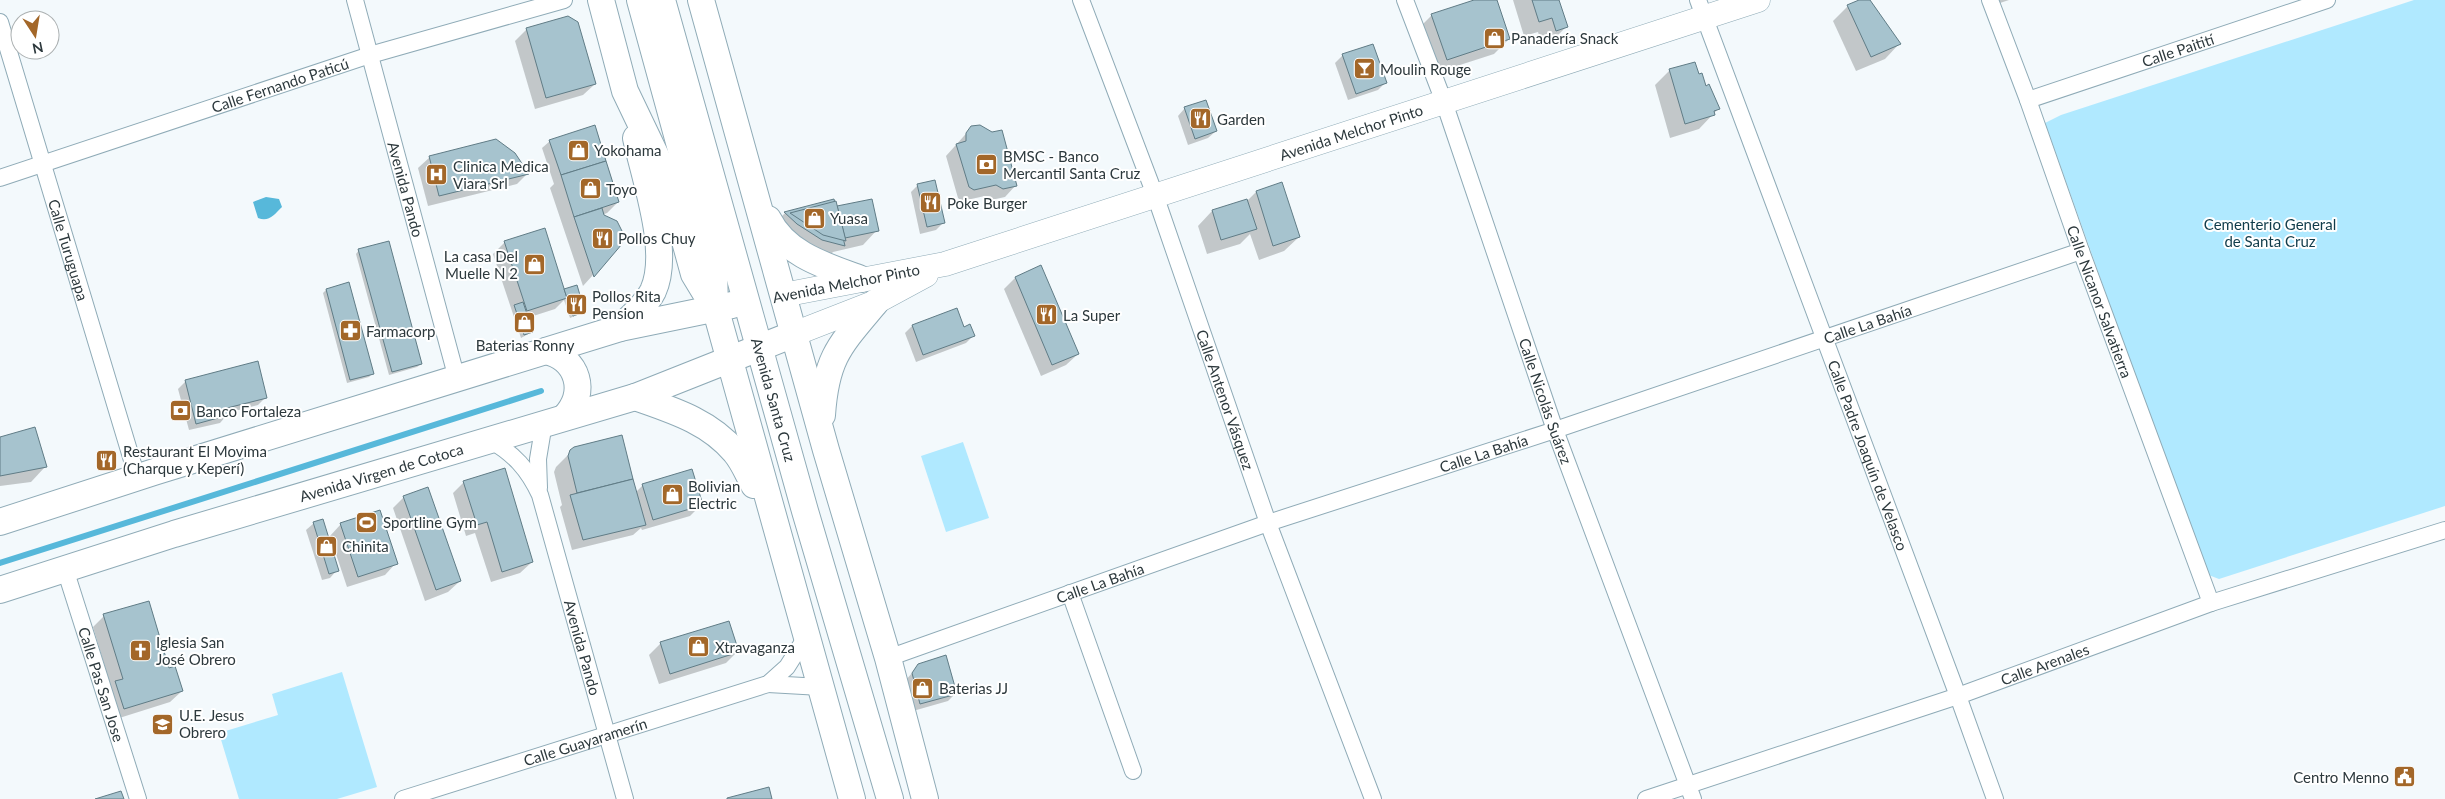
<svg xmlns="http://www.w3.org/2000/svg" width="2445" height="799" font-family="Lato,sans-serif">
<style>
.green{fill:#b0e9ff}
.water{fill:#57b8da}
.shadow{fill:#0003}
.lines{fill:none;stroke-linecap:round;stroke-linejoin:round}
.stream{stroke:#57b8da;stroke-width:6}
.building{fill:#a6c3ce;stroke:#607c86}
.minor-casing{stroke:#8fabb7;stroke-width:18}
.secondary-casing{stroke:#8fabb7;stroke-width:25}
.primary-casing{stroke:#8fabb7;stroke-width:28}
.minor{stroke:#fff;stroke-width:16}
.secondary{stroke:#fff;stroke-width:24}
.primary{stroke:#fff;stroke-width:26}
.labels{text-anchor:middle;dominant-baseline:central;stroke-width:4;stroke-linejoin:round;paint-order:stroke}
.poi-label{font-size:15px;fill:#2d393d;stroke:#fff;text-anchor:start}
.street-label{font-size:15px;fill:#2d393d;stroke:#fff}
.park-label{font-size:15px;fill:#103c4b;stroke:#fff}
</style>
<rect width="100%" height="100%" fill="#f3f9fc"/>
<g class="green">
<polygon points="2414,0 2445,0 2445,506 2219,579 2206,574 2045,123 2061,115"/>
<polygon points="963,442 989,518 946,532 921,456"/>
<polygon points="342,672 377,787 337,799 239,799 219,733 278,715 272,694"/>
</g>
<path class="water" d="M266,197L279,199L282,207C274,215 269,222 258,218L253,202Z"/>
<g class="shadow">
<polygon points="1478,0 1496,0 1509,39 1494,54 1432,74 1417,30 1432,15"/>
<polygon points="1513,0 1558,0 1566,27 1551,42 1542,45 1538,32 1524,36"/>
<polygon points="1862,0 1869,0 1899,44 1885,59 1856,71 1833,21 1848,6"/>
<polygon points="1996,0 2009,0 1997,4"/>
<polygon points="527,29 595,84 583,95 535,109 515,41"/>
<polygon points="1343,55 1385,83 1378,90 1348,100 1335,63"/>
<polygon points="1670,70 1698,75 1712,99 1715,98 1718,109 1699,129 1670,138 1655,85"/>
<polygon points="1185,108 1216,131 1208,138 1188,145 1178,116"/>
<polygon points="972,127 1016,185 1005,197 991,200 985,196 962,201 958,198 946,156"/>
<polygon points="550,141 618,202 607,213 602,215 621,244 583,286 550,188 554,184 542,148"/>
<polygon points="430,157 528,173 517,184 428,206 418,168"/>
<polygon points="1282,184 1299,237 1284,251 1259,260 1250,234 1240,244 1207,254 1198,226 1212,211 1246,202 1256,192"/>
<polygon points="918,185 943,223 936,230 920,234 911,192"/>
<polygon points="836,208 877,230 863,245 833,252 830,255 808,250 778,220 785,213"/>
<polygon points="505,242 564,291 584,312 570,318 564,300 555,309 527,318 532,332 521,338 493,254"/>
<polygon points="359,250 421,364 417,367 389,375 356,254"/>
<polygon points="1015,278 1078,354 1066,365 1041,376 1004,289"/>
<polygon points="348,284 372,374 369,377 347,383 323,293 326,290"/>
<polygon points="912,326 963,328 973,336 966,343 916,362 905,333"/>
<polygon points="186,381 266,397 258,405 227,413 227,415 220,423 189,430 178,389"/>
<polygon points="621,436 636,492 643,485 701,505 690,516 642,530 641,528 633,535 572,550 560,507 562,505 554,472 556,467 575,448"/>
<polygon points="0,439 45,467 31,482 0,486"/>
<polygon points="464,482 532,562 520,573 491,582 475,533 466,536 453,493"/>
<polygon points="404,497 460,581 448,592 425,601 393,508"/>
<polygon points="314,523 337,570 330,578 322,580 306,530"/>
<polygon points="341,524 396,563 385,575 347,587 330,536"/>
<polygon points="104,616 182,691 170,702 113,720 111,687 93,627"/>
<polygon points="661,643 737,652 726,663 659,684 649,655"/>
<polygon points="919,665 956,693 948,701 913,711 905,681"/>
</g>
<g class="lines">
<polyline class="stream" points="0,563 541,391"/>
</g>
<g class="building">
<polygon points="1474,0 1497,0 1510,39 1447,60 1431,14"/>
<polygon points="1532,0 1559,0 1568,27 1556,31 1552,18 1539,22"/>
<polygon points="1859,0 1870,0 1901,44 1871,57 1847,5"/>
<polygon points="568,16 578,22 596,84 546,98 526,28"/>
<polygon points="1373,44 1387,83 1356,94 1342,54"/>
<polygon points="1695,62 1699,74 1702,73 1706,86 1709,84 1720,109 1714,111 1715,115 1685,124 1669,69"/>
<polygon points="1206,100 1217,131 1195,139 1184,107"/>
<polygon points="595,125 606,161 561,175 549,140"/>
<polygon points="980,125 992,132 1002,130 1017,186 1003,189 996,185 974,190 969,187 956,144 966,141 966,133 971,126"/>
<polygon points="496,139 515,153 529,174 439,196 429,156"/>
<polygon points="606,161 619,202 574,217 561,175"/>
<polygon points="935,180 945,223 927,227 917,184"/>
<polygon points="1282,182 1300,237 1273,246 1256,191"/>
<polygon points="834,199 845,246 822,240 797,224 784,212"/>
<polygon points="872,199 879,231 845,238 837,206"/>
<polygon points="1247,199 1257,229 1221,240 1212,210"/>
<polygon points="836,201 846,241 823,235 790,213"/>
<polygon points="602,208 604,215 617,221 623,233 622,244 594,277 574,217"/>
<polygon points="545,228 567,298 527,311 504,241"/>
<polygon points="389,241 422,364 392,372 358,249"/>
<polygon points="1041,265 1079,354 1052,365 1015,277"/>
<polygon points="349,282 374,374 350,380 326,289"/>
<polygon points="577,285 585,312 573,316 564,289"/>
<polygon points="523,302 533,332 524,335 514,305"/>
<polygon points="957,308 964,327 970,324 975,336 923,355 912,325"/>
<polygon points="258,361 267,398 227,408 229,415 196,424 185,380"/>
<polygon points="35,427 47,467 0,476 0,437"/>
<polygon points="622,435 633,479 577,493 568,456 570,450 574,447"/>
<polygon points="505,468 533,562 502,572 487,522 477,525 463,481"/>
<polygon points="692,469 703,505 653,520 642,484"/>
<polygon points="633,479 646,525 583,540 570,495"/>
<polygon points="428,487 461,581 436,590 403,496"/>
<polygon points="380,510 398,564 358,577 340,523"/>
<polygon points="323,519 339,571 329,574 313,522"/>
<polygon points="149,601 169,668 175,666 183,691 124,709 115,681 123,679 103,614"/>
<polygon points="729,621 739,652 670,674 660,642"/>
<polygon points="946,655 957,694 920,704 912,673 918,664"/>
<polygon points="769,787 772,799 727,799 727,798"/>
<polygon points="121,791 124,799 95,799"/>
</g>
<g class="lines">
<defs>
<g id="minor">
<path id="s1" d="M355,0L457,379"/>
<path id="s2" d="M1081,0L1155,195L1268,523L1373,799"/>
<path id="s3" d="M1405,0L1444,102L1555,430L1693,799"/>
<path id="s4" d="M1698,0L1958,696L1995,799"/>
<path id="s5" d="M1990,0L2028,100L2081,251L2211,603"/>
<path id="s6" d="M0,22L137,477"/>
<path id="s7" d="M2028,100L2327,0"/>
<path id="s8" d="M0,178L370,55L564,0"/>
<path id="s9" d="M490,440C514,454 528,469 540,495L625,799"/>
<polyline points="539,488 538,459 544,423"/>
<path id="s10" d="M65,569L138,799"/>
<polyline points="1070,593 1133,771"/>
<path id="s11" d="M888,658L1268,523L1555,430L2081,251"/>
<polyline points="768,684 821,687"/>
<path id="s12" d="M403,799L768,684L787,667L806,637"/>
<path id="s13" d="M1646,799L1958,696L2211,603L2445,530"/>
</g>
<g id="secondary">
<path id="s14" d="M783,295L945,264L1758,0"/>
<polyline points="794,334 876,302 926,275"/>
</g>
<g id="primary">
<polyline points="601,0 625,91 669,183 694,274 714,307"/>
<polyline points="640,0 714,270 715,307 852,799"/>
<path id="s15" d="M662,0L805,511L890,799"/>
<polyline points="701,0 826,450 888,658 925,799"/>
<path d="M768,219C786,255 826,266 861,279"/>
<path d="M620,328C631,317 646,305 653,291C671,252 645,180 636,138"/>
<path d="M546,351C578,359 588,392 565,417"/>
<path d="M635,397C672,410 709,421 735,452C743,461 748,474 754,485"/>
<path d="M822,415C826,357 840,345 876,302"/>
<polyline points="0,522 154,472 620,328 732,305"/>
<path id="s16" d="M0,590L174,534L635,397L794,334"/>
</g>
</defs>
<use href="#minor" class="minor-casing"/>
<use href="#secondary" class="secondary-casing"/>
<use href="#primary" class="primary-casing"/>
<use href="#minor" class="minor"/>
<use href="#secondary" class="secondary"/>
<use href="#primary" class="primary"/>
</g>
<defs>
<symbol id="shop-square" viewBox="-11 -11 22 22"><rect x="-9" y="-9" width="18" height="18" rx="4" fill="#a36729" stroke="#fff"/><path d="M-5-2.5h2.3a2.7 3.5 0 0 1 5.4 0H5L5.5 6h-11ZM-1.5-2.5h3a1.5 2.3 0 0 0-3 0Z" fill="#fff"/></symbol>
<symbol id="bar-square" viewBox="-11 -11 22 22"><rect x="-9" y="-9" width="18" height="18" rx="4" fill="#a36729" stroke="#fff"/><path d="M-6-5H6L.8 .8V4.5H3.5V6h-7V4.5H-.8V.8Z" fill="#fff"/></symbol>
<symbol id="restaurant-square" viewBox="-11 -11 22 22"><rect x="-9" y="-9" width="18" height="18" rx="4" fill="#a36729" stroke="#fff"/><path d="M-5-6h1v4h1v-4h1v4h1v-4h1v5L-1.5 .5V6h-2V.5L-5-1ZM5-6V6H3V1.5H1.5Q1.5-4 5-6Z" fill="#fff"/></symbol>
<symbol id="bank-square" viewBox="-11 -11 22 22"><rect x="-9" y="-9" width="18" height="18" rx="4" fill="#a36729" stroke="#fff"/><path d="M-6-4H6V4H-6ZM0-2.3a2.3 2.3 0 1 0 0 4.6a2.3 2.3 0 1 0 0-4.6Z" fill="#fff"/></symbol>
<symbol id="hospital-square" viewBox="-11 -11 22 22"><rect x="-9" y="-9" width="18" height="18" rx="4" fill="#a36729" stroke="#fff"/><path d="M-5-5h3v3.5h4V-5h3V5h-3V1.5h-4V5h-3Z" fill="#fff"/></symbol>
<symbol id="pharmacy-square" viewBox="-11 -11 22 22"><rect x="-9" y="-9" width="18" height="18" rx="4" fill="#a36729" stroke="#fff"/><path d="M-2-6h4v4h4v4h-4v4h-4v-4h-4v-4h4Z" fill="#fff"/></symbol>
<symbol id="stadium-square" viewBox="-11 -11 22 22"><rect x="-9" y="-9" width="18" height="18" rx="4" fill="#a36729" stroke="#fff"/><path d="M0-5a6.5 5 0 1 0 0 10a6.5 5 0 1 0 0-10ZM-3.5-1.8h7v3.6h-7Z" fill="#fff"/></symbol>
<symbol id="church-square" viewBox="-11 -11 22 22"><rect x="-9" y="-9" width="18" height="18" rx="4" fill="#a36729" stroke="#fff"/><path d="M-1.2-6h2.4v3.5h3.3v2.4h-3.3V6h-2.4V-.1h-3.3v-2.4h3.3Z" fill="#fff"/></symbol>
<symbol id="school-square" viewBox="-11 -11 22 22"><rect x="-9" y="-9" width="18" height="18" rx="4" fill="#a36729" stroke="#fff"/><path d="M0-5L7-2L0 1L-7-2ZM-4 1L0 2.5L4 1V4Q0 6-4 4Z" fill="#fff"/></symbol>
<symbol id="civic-square" viewBox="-11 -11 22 22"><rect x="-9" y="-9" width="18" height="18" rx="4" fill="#a36729" stroke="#fff"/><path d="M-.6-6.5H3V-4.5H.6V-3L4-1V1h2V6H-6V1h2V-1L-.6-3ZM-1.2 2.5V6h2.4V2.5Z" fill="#fff"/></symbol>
</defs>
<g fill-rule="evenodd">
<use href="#shop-square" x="1482" y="26" width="25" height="25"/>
<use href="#bar-square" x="1352" y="56" width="25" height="25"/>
<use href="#restaurant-square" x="1188" y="106" width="25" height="25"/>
<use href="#shop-square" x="566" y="138" width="25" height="25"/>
<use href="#bank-square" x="974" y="152" width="25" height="25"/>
<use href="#hospital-square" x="424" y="162" width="25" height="25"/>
<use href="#shop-square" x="578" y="176" width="25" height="25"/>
<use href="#restaurant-square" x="918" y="190" width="25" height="25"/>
<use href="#shop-square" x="802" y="206" width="25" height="25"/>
<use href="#restaurant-square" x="590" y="226" width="25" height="25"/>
<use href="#shop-square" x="522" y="252" width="25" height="25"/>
<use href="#restaurant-square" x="564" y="292" width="25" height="25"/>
<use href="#restaurant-square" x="1034" y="302" width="25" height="25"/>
<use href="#shop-square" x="512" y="310" width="25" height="25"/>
<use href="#pharmacy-square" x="338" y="318" width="25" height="25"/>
<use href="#bank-square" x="168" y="398" width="25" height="25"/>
<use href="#restaurant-square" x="94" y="448" width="25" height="25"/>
<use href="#shop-square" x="660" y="482" width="25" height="25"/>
<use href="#stadium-square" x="354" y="510" width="25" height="25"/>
<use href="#shop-square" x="314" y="534" width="25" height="25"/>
<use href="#shop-square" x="686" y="634" width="25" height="25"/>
<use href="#church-square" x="128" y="638" width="25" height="25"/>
<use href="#shop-square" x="910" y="676" width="25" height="25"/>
<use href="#school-square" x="150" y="712" width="25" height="25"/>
<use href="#civic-square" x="2392" y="764" width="25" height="25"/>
</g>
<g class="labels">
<g class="poi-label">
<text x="1511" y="38">Panadería Snack</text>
<text x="1380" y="69">Moulin Rouge</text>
<text x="1217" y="119">Garden</text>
<text x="594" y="150">Yokohama</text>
<text x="1003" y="156">BMSC - Banco<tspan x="1003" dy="17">Mercantil Santa Cruz</tspan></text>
<text x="453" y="166">Clinica Medica<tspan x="453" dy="17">Viara Srl</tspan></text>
<text x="606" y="189">Toyo</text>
<text x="947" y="203">Poke Burger</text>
<text x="830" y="218">Yuasa</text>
<text x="618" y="238">Pollos Chuy</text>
<text x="518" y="256" text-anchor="end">La casa Del<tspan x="518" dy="17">Muelle N 2</tspan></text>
<text x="592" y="296">Pollos Rita<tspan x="592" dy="17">Pension</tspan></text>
<text x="1063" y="315">La Super</text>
<text x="366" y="331">Farmacorp</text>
<text x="525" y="345" text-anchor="middle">Baterias Ronny</text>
<text x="196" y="411">Banco Fortaleza</text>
<text x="123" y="451">Restaurant El Movima<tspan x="123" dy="17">(Charque y Keperí)</tspan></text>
<text x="688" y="486">Bolivian<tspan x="688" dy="17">Electric</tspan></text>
<text x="383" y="522">Sportline Gym</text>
<text x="342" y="546">Chinita</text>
<text x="156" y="642">Iglesia San<tspan x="156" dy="17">José Obrero</tspan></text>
<text x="715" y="647">Xtravaganza</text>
<text x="939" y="688">Baterias JJ</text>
<text x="179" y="715">U.E. Jesus<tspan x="179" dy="17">Obrero</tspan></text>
<text x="2389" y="777" text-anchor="end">Centro Menno</text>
</g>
<g class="street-label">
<text stroke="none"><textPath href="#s7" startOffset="158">Calle Paitití</textPath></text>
<text stroke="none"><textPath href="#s8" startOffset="295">Calle Fernando Paticú</textPath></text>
<text stroke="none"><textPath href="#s14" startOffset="592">Avenida Melchor Pinto</textPath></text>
<text stroke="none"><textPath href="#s1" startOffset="196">Avenida Pando</textPath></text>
<text stroke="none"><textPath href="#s6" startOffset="238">Calle Turuguapa</textPath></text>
<text transform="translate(846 283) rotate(-11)">Avenida Melchor Pinto</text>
<text stroke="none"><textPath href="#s5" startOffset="321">Calle Nicanor Salvatierra</textPath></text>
<text stroke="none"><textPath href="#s11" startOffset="1035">Calle La Bahía</textPath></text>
<text stroke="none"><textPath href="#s15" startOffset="415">Avenida Santa Cruz</textPath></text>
<text stroke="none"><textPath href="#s2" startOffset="425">Calle Antenor Vásquez</textPath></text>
<text stroke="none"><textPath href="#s3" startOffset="425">Calle Nicolás Suárez</textPath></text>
<text stroke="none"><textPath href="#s11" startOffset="630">Calle La Bahía</textPath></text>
<text stroke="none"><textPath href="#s4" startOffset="486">Calle Padre Joaquín de Velasco</textPath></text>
<text stroke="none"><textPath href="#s16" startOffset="399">Avenida Virgen de Cotoca</textPath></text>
<text stroke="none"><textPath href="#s11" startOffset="225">Calle La Bahía</textPath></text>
<text stroke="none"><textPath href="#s9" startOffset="234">Avenida Pando</textPath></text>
<text stroke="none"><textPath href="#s13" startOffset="421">Calle Arenales</textPath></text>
<text stroke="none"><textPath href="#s10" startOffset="121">Calle Pas San Jose</textPath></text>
<text stroke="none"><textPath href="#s12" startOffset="191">Calle Guayaramerín</textPath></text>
</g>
<g class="park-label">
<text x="2270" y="224">Cementerio General<tspan x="2270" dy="17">de Santa Cruz</tspan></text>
</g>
</g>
<g transform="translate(35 35) rotate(168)"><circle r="24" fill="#ffffff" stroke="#abb0b1"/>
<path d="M0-4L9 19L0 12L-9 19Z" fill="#a36729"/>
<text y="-8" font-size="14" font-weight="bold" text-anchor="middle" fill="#2d393d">N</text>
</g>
</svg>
